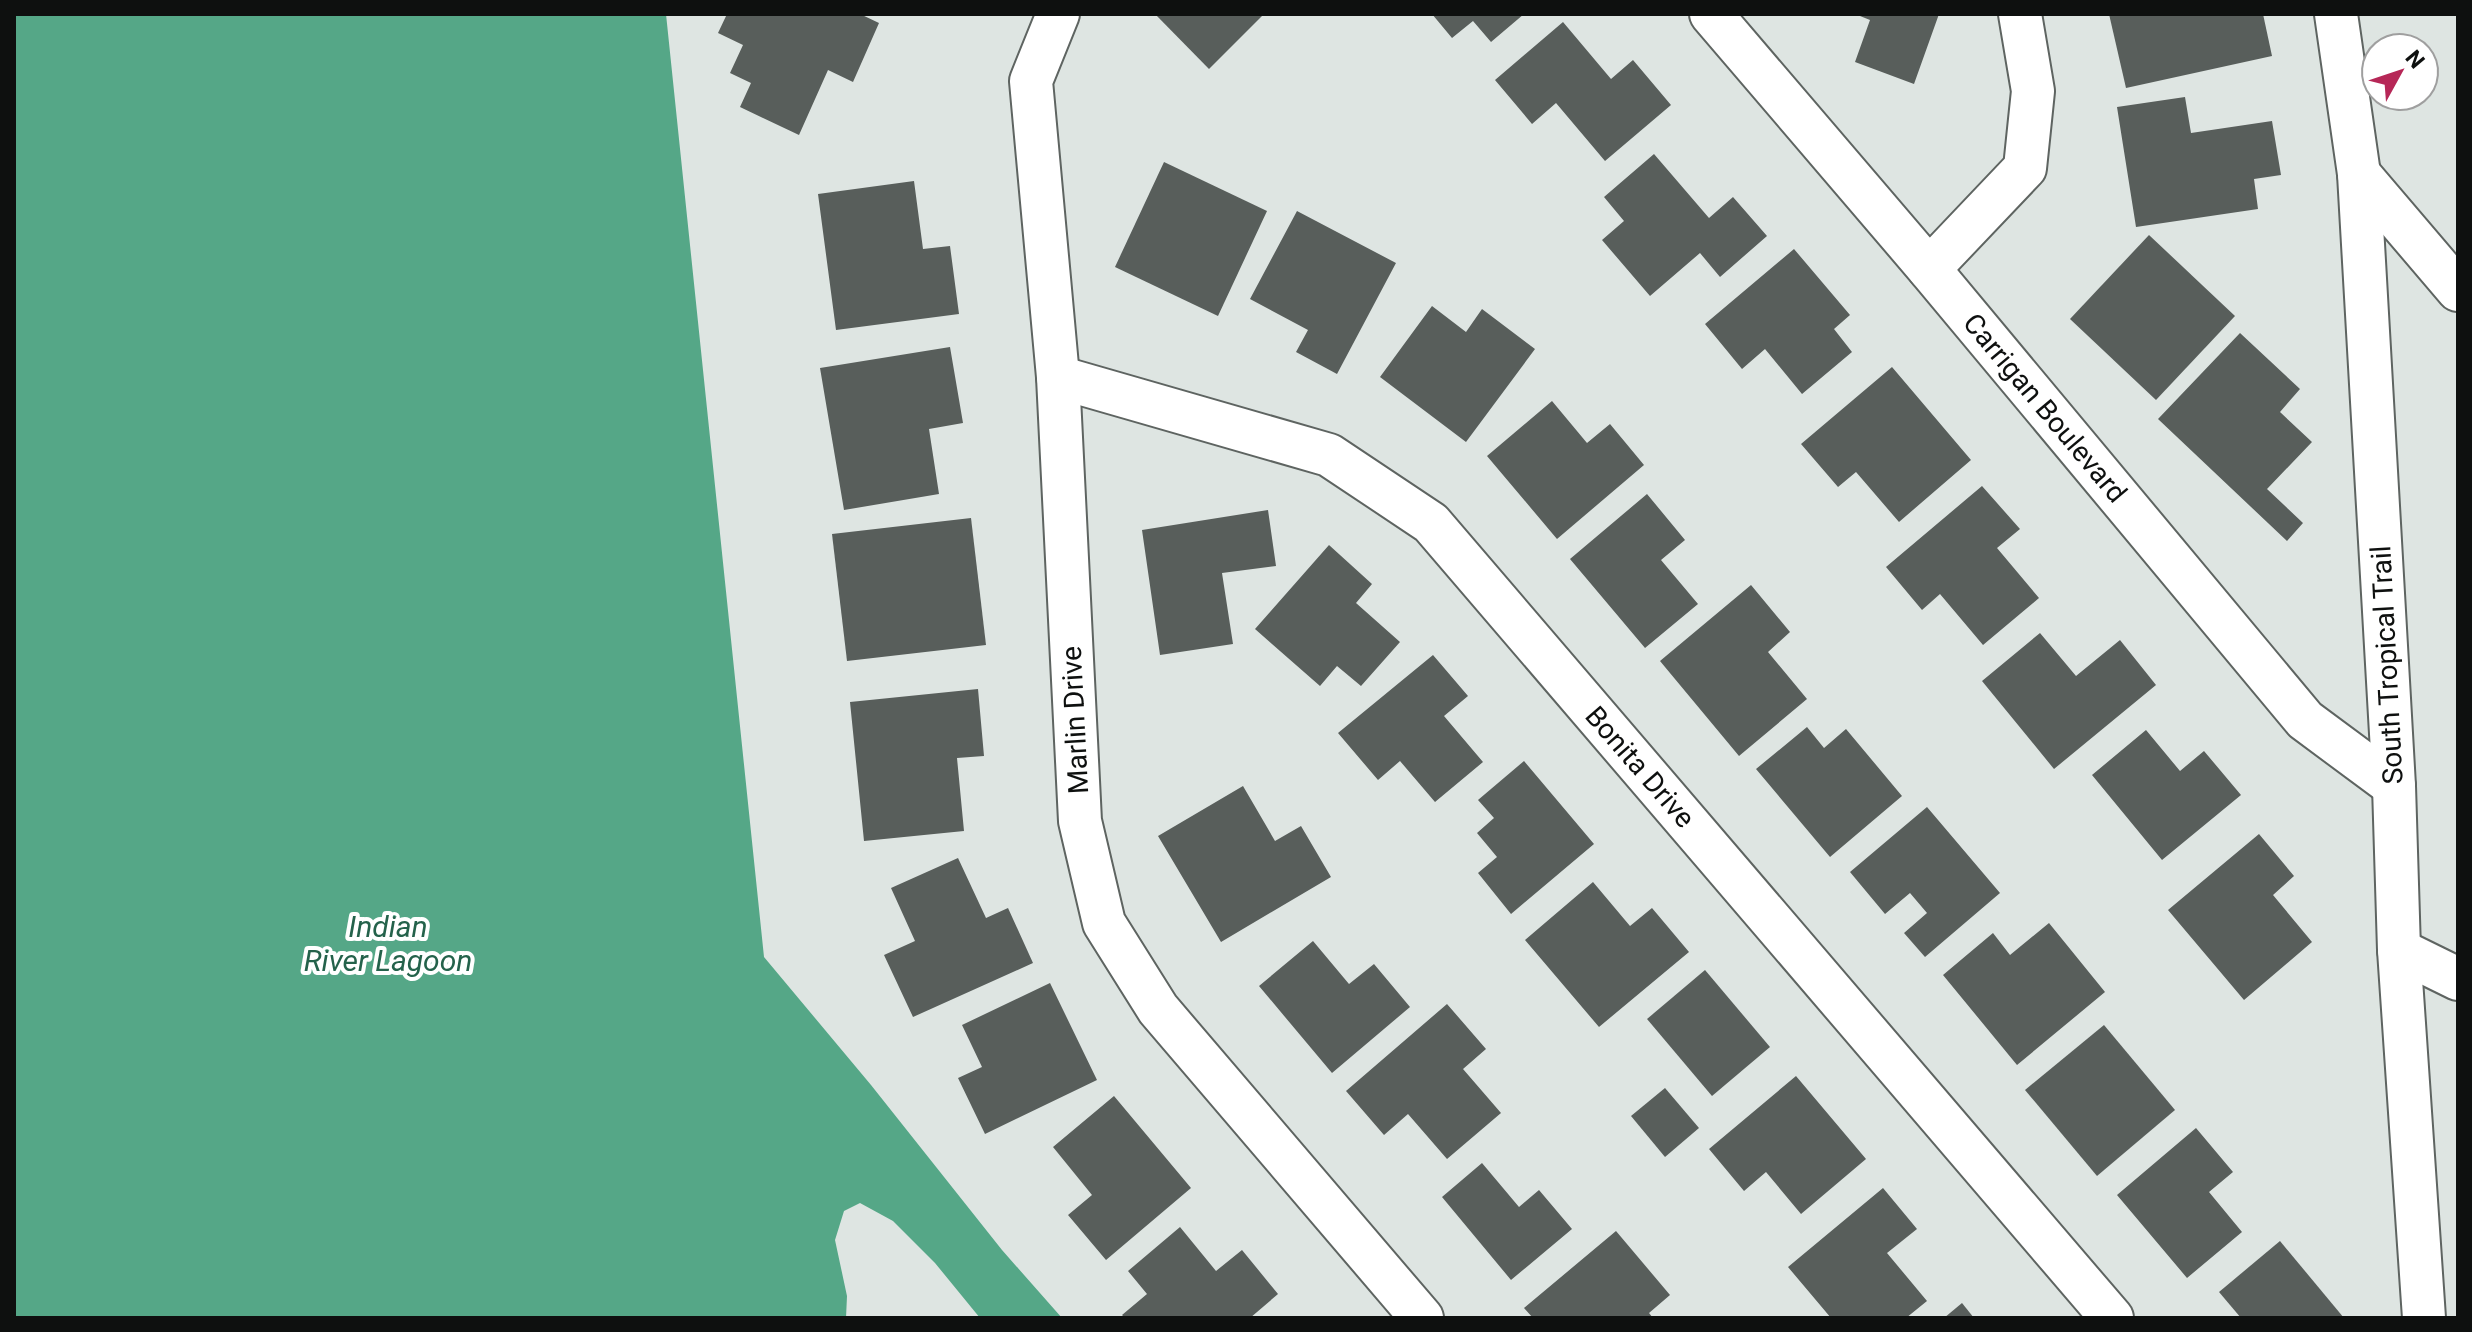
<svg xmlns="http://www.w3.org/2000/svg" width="2472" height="1332" font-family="Roboto,sans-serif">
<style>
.water{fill:#55a787}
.building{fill:#585e5b}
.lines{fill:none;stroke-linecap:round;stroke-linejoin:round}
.minor-casing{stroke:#5e6461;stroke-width:46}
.minor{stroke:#fff;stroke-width:42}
.labels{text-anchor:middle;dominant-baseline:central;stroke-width:8;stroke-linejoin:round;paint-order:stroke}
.street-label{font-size:28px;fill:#0e100f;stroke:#fff}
.water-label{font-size:30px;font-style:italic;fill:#24624b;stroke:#fff}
</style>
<rect width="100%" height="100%" fill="#dee5e2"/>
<polygon class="water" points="14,14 666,14 764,957 871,1085 1002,1250 1062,1318 980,1318 935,1263 893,1221 860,1203 844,1211 835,1240 847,1296 846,1318 14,1318"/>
<g class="building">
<polygon points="727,14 860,14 879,23 853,82 828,70 799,135 740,107 751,83 730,73 743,45 718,33"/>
<polygon points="1155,14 1264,14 1209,69"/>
<polygon points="1432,14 1524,14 1491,42 1473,21 1452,38"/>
<polygon points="1855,14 1939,14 1914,84 1855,62 1870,20"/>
<polygon points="2109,14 2263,14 2272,56 2126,88"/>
<polygon points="1563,22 1611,79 1633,60 1671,105 1605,161 1556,103 1532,124 1495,80"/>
<polygon points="2185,97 2191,133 2272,121 2281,175 2254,179 2258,209 2136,227 2117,107"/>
<polygon points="1654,154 1709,218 1733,197 1767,236 1720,277 1700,253 1650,296 1602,240 1624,221 1604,197"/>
<polygon points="1164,162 1267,211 1218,316 1115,267"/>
<polygon points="914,181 923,249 950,246 959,314 836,330 818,194"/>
<polygon points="1297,211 1396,263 1337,374 1296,352 1308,330 1250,299"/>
<polygon points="2149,235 2235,316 2156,400 2070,319"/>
<polygon points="1794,249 1850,315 1834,329 1852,352 1802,394 1765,349 1742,369 1705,324"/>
<polygon points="1432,306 1466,332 1482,309 1535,349 1466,442 1380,377"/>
<polygon points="2240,333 2300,389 2280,412 2312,442 2267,489 2303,523 2287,541 2158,419"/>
<polygon points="950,347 963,423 929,429 939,494 844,510 820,368"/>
<polygon points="1892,367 1971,460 1899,522 1856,472 1838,487 1801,444"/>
<polygon points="1552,401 1587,443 1610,424 1644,465 1557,539 1487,456"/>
<polygon points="1982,486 2020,529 1997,548 2039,598 1983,645 1940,594 1922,610 1886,567"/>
<polygon points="1647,494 1685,540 1661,560 1698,604 1645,648 1570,559"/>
<polygon points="1268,510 1276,566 1222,573 1233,644 1160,655 1142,530"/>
<polygon points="971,518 986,645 847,661 832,534"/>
<polygon points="1329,545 1372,584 1356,603 1400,642 1361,686 1337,666 1320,686 1255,629"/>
<polygon points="1751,585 1790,632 1768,652 1807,699 1739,756 1660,661"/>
<polygon points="2040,633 2076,676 2120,640 2156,685 2054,769 1982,681"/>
<polygon points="1433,655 1468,696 1444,716 1483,762 1435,802 1400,761 1378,780 1338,733"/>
<polygon points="978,689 984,756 957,758 964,831 864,841 850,702"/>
<polygon points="1807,727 1824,748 1846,729 1902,796 1830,857 1756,769"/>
<polygon points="2146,730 2180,771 2204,751 2241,795 2162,860 2092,775"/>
<polygon points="1524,761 1594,844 1511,914 1478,873 1497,857 1477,833 1494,818 1478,800"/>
<polygon points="1243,786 1275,841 1301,826 1331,877 1221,942 1158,836"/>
<polygon points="1927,807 2000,893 1925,957 1904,933 1927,913 1910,893 1885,914 1850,872"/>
<polygon points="2259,834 2294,876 2273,895 2312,942 2244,1000 2168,910"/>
<polygon points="958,858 986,918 1008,908 1033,963 913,1017 884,955 915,941 891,888"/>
<polygon points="1593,882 1630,926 1652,908 1689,952 1599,1027 1525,940"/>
<polygon points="2049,923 2105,992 2017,1065 1943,975 1993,933 2010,955"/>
<polygon points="1313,941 1349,984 1374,964 1410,1007 1332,1073 1259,986"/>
<polygon points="1705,970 1770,1047 1712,1096 1647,1019"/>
<polygon points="1050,983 1097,1080 985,1134 958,1078 982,1067 962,1025"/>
<polygon points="1447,1004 1486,1049 1463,1069 1501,1113 1447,1159 1408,1114 1384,1135 1346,1091"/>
<polygon points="2104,1025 2175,1110 2097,1176 2025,1090"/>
<polygon points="1796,1076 1866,1159 1801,1214 1766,1172 1744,1191 1709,1149"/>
<polygon points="1665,1088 1699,1128 1665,1157 1631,1116"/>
<polygon points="1114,1096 1191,1188 1106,1260 1068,1215 1092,1195 1053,1147"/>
<polygon points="2196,1128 2233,1172 2209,1192 2242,1232 2187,1278 2117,1195"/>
<polygon points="1482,1163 1519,1207 1539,1190 1572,1229 1511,1280 1442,1197"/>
<polygon points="1883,1188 1917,1229 1887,1253 1927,1301 1906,1318 1831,1318 1788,1267"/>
<polygon points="1180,1227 1216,1271 1242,1250 1278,1294 1250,1318 1125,1318 1122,1315 1147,1294 1128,1271"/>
<polygon points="1616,1231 1670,1295 1649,1313 1653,1318 1533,1318 1524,1308"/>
<polygon points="2280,1241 2344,1318 2241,1318 2219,1292"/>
<polygon points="1962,1303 1974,1318 1944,1318"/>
</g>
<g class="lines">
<defs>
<g id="minor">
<polyline points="1058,14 1031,81 1058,377 1080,821 1104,923 1158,1009 1422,1318"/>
<polyline points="1711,14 1929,269 2305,720 2394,786"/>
<polyline points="2336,14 2359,174 2394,786 2399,950 2424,1318"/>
<polyline points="2359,174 2458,290"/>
<polyline points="1929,269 2025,168 2033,91 2020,14"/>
<polyline points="1058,377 1329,455 1431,523 2112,1318"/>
<polyline points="2399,950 2458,979"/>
</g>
</defs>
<use href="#minor" class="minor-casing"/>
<use href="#minor" class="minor"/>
</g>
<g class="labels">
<g class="street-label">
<text transform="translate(2045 408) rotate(50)">Carrigan Boulevard</text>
<text transform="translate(2387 665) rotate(-93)">South Tropical Trail</text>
<text transform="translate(1075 720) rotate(-93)">Marlin Drive</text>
<text transform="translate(1640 767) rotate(49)">Bonita Drive</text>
</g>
<g class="water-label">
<text x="388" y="926">Indian<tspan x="388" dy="34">River Lagoon</tspan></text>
</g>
</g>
<rect width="2472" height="1332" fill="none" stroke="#0e100f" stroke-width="32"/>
<g transform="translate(2400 72) rotate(50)"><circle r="38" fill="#ffffff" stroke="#9f9f9f" stroke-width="2"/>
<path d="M0-6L14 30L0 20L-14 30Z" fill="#b62757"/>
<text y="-12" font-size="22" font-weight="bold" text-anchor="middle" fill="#0e100f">N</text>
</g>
</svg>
